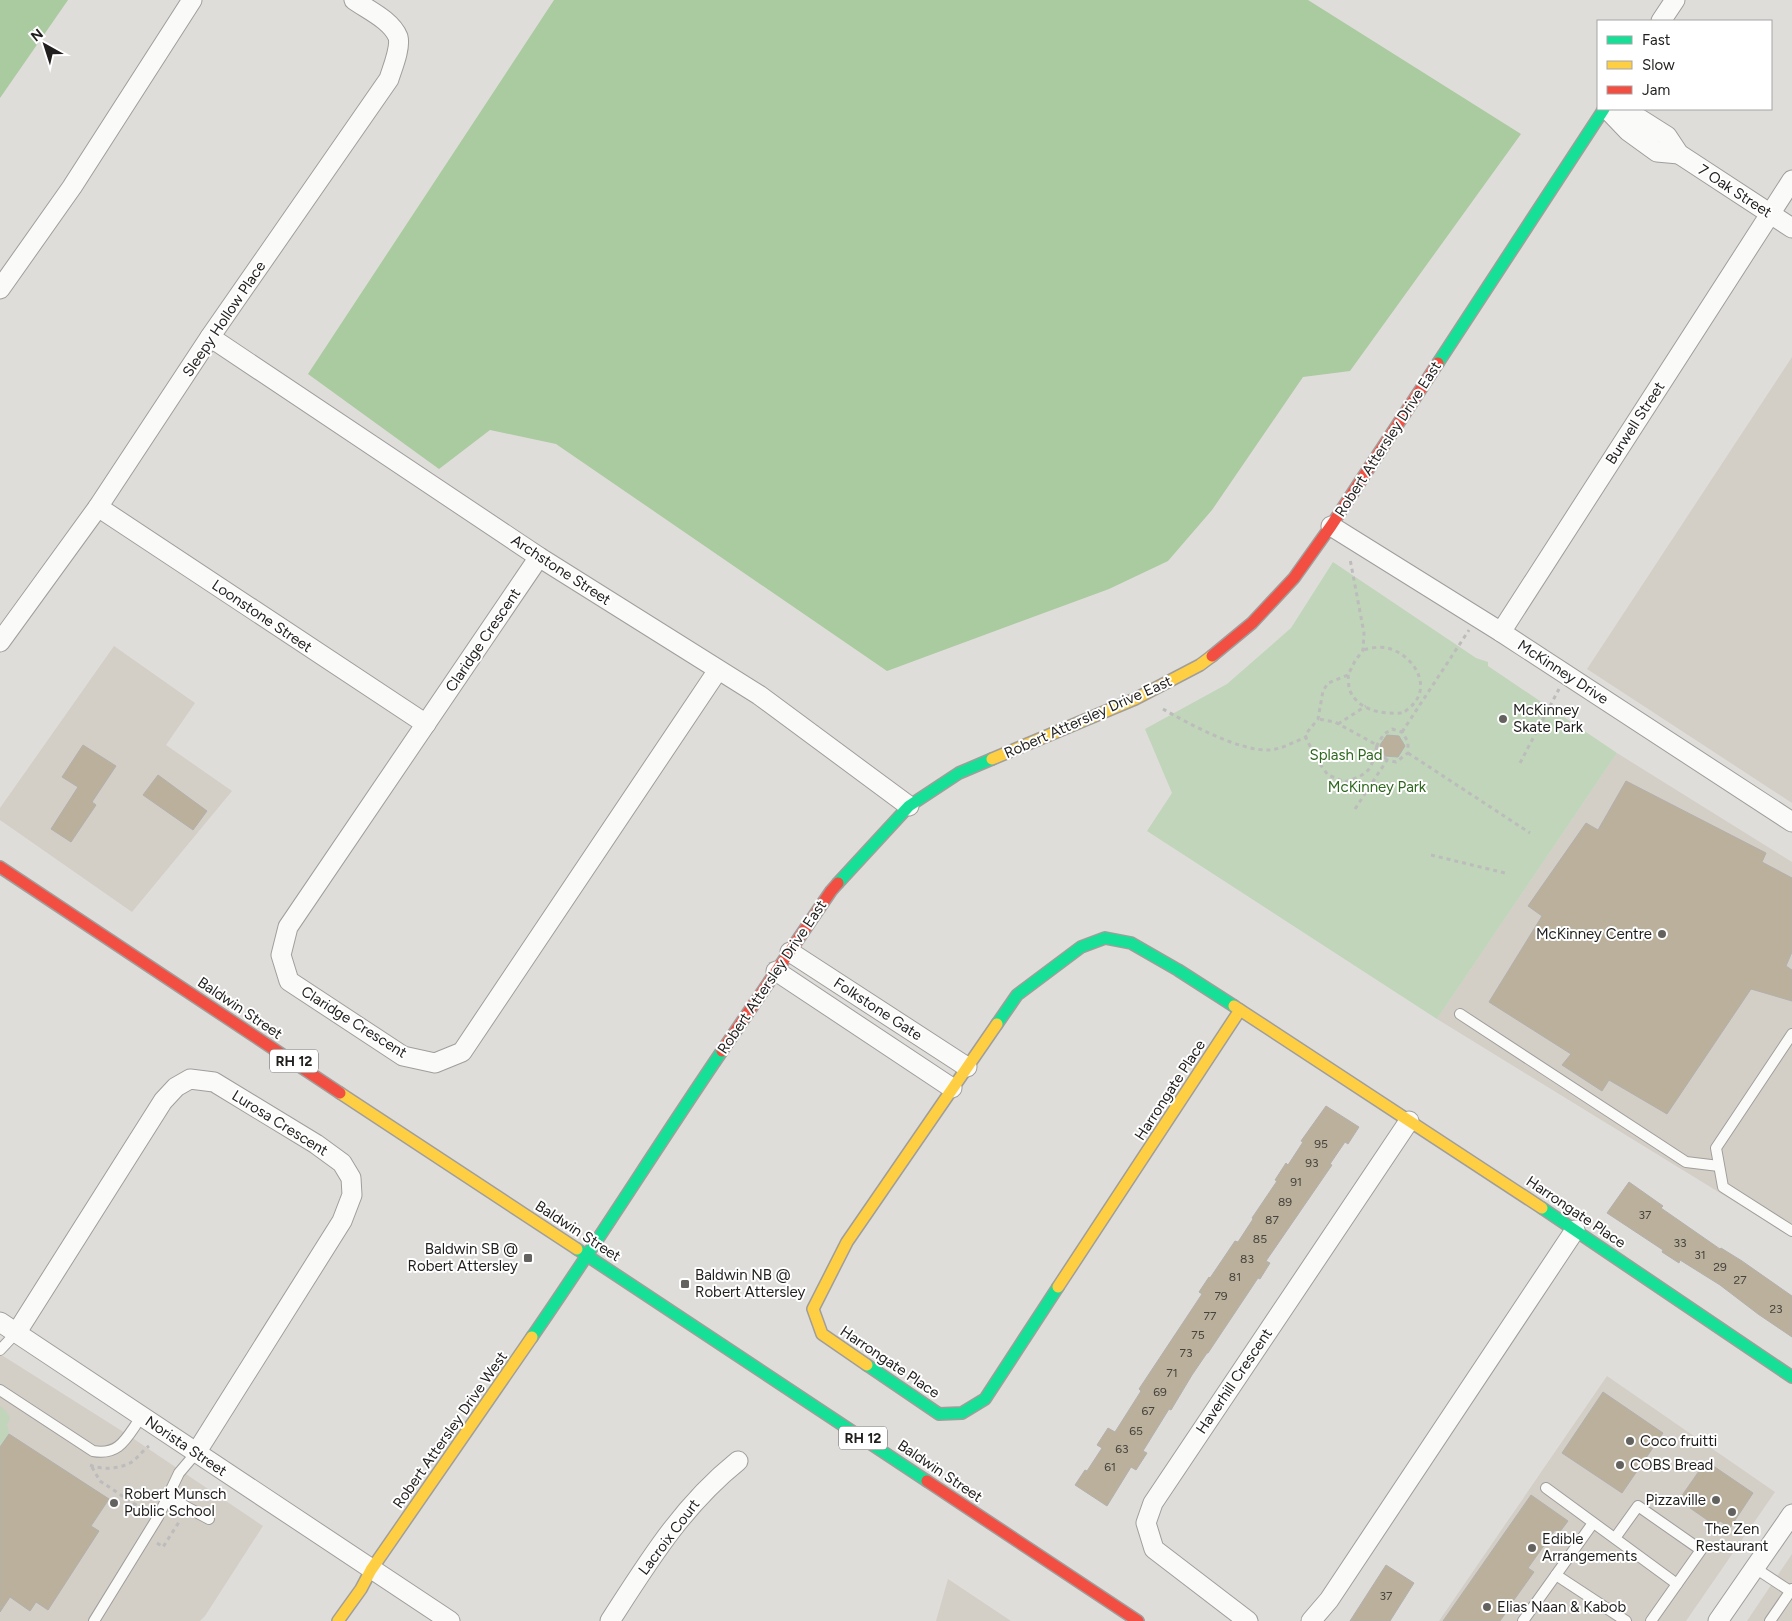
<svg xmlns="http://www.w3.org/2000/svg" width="1792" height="1621" font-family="Figtree,sans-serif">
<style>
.built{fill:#d3cec6}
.green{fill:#c0d5b9}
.forest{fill:#aaca9f}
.building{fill:#bab09c;stroke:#b2b0ae}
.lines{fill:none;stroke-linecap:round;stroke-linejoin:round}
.lane-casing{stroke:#a09e9c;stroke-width:12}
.street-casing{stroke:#a09e9c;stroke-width:21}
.fast-casing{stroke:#a09e9c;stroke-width:14}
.slow-casing{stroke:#a09e9c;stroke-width:14}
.jam-casing{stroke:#a09e9c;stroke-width:14}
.path{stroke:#bdbcbc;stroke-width:3;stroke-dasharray:4 4;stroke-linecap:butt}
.lane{stroke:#fafaf9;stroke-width:10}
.street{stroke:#fafaf9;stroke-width:19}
.fast{stroke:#16e098;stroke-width:11}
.slow{stroke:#ffcf43;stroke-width:11}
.jam{stroke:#f24e42;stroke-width:11}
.poi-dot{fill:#63625f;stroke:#fff;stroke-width:2}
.labels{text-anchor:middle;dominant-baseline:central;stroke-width:4;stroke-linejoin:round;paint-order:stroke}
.number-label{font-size:12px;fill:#46433d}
.shield{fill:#fff;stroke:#636261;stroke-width:1}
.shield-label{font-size:14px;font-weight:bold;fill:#201f1d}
.street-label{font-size:15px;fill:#201f1d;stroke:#fff}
.poi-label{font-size:15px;fill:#201f1d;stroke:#fff;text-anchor:start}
.park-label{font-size:15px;fill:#2e671e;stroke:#fff}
</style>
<rect width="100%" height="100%" fill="#dfddda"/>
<g class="built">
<polygon points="1792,357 1792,803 1587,669"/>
<polygon points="114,646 195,703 166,745 232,791 132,912 0,820 0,808"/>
<polygon points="1617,753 1792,862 1792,1237 1437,1019"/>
<polygon points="0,1354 122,1431 263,1526 205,1616 200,1621 0,1621"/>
<polygon points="1607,1376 1775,1492 1686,1621 1439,1621"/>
<polygon points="1792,1554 1792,1621 1747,1621"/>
<polygon points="948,1579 1011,1621 936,1621"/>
</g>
<g class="green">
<polygon points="1333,562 1476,658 1488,662 1488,666 1617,753 1437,1019 1147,831 1172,793 1145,729 1227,684 1291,628"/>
<polygon points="0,1406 7,1412 10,1419 7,1424 9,1434 0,1447"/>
</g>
<g class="forest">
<polygon points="0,0 68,0 0,98"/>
<polygon points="554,0 1308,0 1521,134 1350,371 1303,377 1212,510 1168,561 1109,589 887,671 556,444 490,430 439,469 308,374"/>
</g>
<g class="building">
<polygon points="1387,735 1399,736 1405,746 1398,757 1385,756 1380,745"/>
<polygon points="83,745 116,766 92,802 96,805 71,842 51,829 78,787 62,777"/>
<polygon points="158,775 207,811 193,830 143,795"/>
<polygon points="1626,781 1766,853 1762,862 1792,878 1792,952 1786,966 1792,970 1792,1001 1751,989 1667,1114 1609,1080 1602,1091 1562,1065 1571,1054 1489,1002 1542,916 1528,906 1586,823 1598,830"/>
<polygon points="1326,1106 1359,1127 1348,1144 1345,1142 1330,1164 1332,1165 1266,1261 1270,1263 1260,1279 1258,1278 1208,1353 1207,1353 1192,1375 1171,1410 1169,1409 1143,1451 1147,1453 1136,1470 1131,1467 1107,1506 1075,1485 1085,1470 1087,1471 1102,1448 1097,1445 1108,1428 1115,1432 1141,1391 1139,1389 1202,1294 1199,1292 1209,1277 1210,1278 1235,1241 1238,1242 1253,1219 1252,1218 1277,1181 1275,1180 1286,1163 1288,1165 1303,1142 1301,1141"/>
<polygon points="1629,1182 1663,1206 1661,1208 1720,1249 1721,1248 1742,1261 1792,1296 1792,1337 1758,1314 1720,1285 1680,1260 1679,1263 1662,1252 1663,1250 1607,1213"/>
<polygon points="1603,1392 1663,1433 1622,1493 1562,1453"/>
<polygon points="9,1434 109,1499 91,1526 99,1531 48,1610 36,1602 30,1611 10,1597 0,1612 0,1447"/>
<polygon points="1706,1461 1753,1493 1730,1528 1720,1521 1716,1526 1690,1508 1692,1504 1681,1497"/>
<polygon points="1531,1495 1568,1521 1559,1533 1555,1530 1528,1568 1534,1572 1506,1611 1507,1611 1500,1621 1443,1621"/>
<polygon points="1386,1565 1414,1583 1390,1621 1350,1621"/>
</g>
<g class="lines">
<defs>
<g id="lane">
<polyline points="1460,1014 1686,1162 1719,1166"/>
<polyline points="1792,1034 1716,1148 1723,1187 1792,1231"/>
<polyline points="0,1350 17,1332"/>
<path d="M0,1390L93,1451C121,1456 127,1436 142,1416"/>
<polyline points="1546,1488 1677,1584"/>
<polyline points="168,1497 209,1519"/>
<polyline points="1615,1538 1638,1506 1701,1550 1651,1621"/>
<polyline points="1755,1568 1790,1591"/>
<polyline points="1556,1575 1626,1621"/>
<polyline points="94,1621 158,1517 179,1473 196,1453"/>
<polyline points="1523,1621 1593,1523"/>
<polyline points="1770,1621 1792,1589"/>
</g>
<g id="street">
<polyline points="1661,21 1675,0"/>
<polyline points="1607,109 1628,131 1657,152 1679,154"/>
<polyline points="1612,109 1637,117 1667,136 1679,154 1792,228"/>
<polyline points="0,289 72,187 192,0"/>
<polyline points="210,337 539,557 759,695 909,806"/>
<polyline points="98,507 426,724"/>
<polyline points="1331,526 1501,632 1792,822"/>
<polyline points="539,557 288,927 281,955 289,981 403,1056 435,1063 462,1052 718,670"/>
<polyline points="1501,632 1792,180"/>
<path d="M0,642L98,507L210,337L389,79C392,69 401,48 398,37C391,20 368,10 354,0"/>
<polyline points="790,952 967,1067"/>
<polyline points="776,971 952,1088"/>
<polyline points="0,1322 450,1621"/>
<polyline points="17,1332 163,1101 176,1087 190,1079 214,1082 316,1144 342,1163 351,1178 352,1195 342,1221 196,1453"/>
<path d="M610,1621C648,1562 682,1506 738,1461"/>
<polyline points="1248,1621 1154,1549 1146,1523 1153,1503 1409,1121"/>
<polyline points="1311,1621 1329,1600 1575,1230"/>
<polyline points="1718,1621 1792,1514"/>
</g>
<g id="fast">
<polyline points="1438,363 1604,109"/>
<polyline points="838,883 909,806 959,773 992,759"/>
<polyline points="997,1024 1017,995 1081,947 1105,938 1131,943 1178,970 1234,1006"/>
<polyline points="1542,1208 1792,1377"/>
<polyline points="577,1249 927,1481"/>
<path d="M532,1337C597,1243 658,1145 722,1051"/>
<polyline points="867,1365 939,1414 962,1413 985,1399 1058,1287"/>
</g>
<g id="slow">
<polyline points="992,759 1135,699 1200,665 1212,656"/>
<polyline points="1234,1006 1542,1208"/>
<polyline points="340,1093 577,1249"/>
<polyline points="1058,1287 1240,1010"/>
<polyline points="867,1365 822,1334 813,1309 847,1242 997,1024"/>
<polyline points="338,1621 361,1589 371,1570 532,1337"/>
</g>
<g id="jam">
<polyline points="1212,656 1252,623 1294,578 1331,526 1438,363"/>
<polyline points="0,867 340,1093"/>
<polyline points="722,1051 831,891 838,883"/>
<polyline points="927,1481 1138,1621"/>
</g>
</defs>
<use href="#lane" class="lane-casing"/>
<use href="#street" class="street-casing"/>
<use href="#fast" class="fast-casing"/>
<use href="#slow" class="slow-casing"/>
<use href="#jam" class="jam-casing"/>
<g class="path">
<path d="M1348,675C1349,680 1348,687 1350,691C1360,712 1383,714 1403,713C1407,710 1412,706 1415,702C1431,681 1410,653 1387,648C1380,646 1370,648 1363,650"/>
<path d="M1163,709C1189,724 1239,751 1269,750C1282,749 1294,742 1306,737L1305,735L1318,719L1323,691L1328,683L1348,675L1355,661L1363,650L1364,633L1350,559"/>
<polyline points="1338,724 1366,706"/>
<polyline points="1402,732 1469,630"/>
<path d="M1305,736L1317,760L1328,775L1345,782C1371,773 1371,770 1377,745L1335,722L1318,719"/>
<polyline points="1408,753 1530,833"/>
<polyline points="1520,763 1559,689"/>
<polyline points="1355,809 1387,760 1396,762 1408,753 1408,742 1402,732 1392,729 1384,734 1377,745 1379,752 1387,760"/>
<polyline points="1431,855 1505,873"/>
<path d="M90,1465C102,1470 118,1469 130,1463C137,1459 142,1451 149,1446"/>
<polyline points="92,1467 100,1481 148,1513"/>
<polyline points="157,1543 163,1547 179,1522"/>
</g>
<use href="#lane" class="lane"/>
<use href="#street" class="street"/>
<use href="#fast" class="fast"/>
<use href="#slow" class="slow"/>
<use href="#jam" class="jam"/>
</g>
<g class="poi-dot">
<circle cx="1503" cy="719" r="5"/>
<circle cx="1662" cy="934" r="5"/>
<rect x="523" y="1253" width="10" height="10" rx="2.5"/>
<rect x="680" y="1279" width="10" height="10" rx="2.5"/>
<circle cx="1630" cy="1441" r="5"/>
<circle cx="1620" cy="1465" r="5"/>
<circle cx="1716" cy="1500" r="5"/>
<circle cx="114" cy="1503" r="5"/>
<circle cx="1732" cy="1512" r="5"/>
<circle cx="1532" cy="1548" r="5"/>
<circle cx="1487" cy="1607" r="5"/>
</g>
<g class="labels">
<g class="number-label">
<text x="1321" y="1144">95</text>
<text x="1312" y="1163">93</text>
<text x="1296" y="1182">91</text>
<text x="1285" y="1202">89</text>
<text x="1645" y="1215">37</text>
<text x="1272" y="1220">87</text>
<text x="1260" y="1239">85</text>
<text x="1680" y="1243">33</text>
<text x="1700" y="1255">31</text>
<text x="1247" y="1259">83</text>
<text x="1720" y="1267">29</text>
<text x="1235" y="1277">81</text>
<text x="1740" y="1280">27</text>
<text x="1221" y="1296">79</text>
<text x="1776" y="1309">23</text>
<text x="1210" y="1316">77</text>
<text x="1198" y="1335">75</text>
<text x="1186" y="1353">73</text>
<text x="1172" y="1373">71</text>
<text x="1160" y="1392">69</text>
<text x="1148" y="1411">67</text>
<text x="1136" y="1431">65</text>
<text x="1122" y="1449">63</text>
<text x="1110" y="1467">61</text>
<text x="1386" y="1596">37</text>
</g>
<g class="shield">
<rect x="270" y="1049.5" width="48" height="23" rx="4"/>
<rect x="839" y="1426.5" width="48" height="23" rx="4"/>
</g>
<g class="shield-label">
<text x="294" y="1061">RH 12</text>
<text x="863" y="1438">RH 12</text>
</g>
<g class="street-label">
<text transform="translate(1735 191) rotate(33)">7 Oak Street</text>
<text transform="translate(224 319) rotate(-56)">Sleepy Hollow Place</text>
<text transform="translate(1635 423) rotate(-57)">Burwell Street</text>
<text transform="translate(1388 439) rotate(-57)">Robert Attersley Drive East</text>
<text transform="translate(561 570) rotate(33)">Archstone Street</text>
<text transform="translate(262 616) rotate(34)">Loonstone Street</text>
<text transform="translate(483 640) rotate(-56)">Claridge Crescent</text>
<text transform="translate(1563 672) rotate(33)">McKinney Drive</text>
<text transform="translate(1088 717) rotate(-24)">Robert Attersley Drive East</text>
<text transform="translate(772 977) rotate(-56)">Robert Attersley Drive East</text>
<text transform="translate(240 1008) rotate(34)">Baldwin Street</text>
<text transform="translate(878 1009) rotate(33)">Folkstone Gate</text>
<text transform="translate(354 1022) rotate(32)">Claridge Crescent</text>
<text transform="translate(1170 1090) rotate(-57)">Harrongate Place</text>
<text transform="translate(280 1123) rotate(32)">Lurosa Crescent</text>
<text transform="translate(1576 1212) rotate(34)">Harrongate Place</text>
<text transform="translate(578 1231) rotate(33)">Baldwin Street</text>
<text transform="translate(890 1362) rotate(34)">Harrongate Place</text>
<text transform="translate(1234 1381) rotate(-56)">Haverhill Crescent</text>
<text transform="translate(450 1430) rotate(-55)">Robert Attersley Drive West</text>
<text transform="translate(186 1446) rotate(34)">Norista Street</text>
<text transform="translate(940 1471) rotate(34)">Baldwin Street</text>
<text transform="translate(669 1537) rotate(-53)">Lacroix Court</text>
</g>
<g class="poi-label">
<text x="1513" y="710">McKinney<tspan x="1513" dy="17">Skate Park</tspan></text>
<text x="1652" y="934" text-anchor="end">McKinney Centre</text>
<text x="518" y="1249" text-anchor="end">Baldwin SB @<tspan x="518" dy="17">Robert Attersley</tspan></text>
<text x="695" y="1275">Baldwin NB @<tspan x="695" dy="17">Robert Attersley</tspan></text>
<text x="1640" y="1441">Coco fruitti</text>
<text x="1630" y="1465">COBS Bread</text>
<text x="124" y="1494">Robert Munsch<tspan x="124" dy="17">Public School</tspan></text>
<text x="1706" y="1500" text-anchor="end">Pizzaville</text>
<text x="1732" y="1529" text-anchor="middle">The Zen<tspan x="1732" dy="17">Restaurant</tspan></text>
<text x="1542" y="1539">Edible<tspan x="1542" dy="17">Arrangements</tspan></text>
<text x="1497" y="1607">Elias Naan &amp; Kabob</text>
</g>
<g class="park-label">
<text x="1346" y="755">Splash Pad</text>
<text x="1377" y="787">McKinney Park</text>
</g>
</g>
<rect x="1597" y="20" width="175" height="90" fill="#ffffff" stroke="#a6a5a5"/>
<rect x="1607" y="36" width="25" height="8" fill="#16e098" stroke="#a6a5a5"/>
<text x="1642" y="45" font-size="15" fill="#201f1d">Fast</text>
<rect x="1607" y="61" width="25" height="8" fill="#ffcf43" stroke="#a6a5a5"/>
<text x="1642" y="70" font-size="15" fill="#201f1d">Slow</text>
<rect x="1607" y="86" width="25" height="8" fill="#f24e42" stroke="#a6a5a5"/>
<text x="1642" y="95" font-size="15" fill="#201f1d">Jam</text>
<g transform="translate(45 45) rotate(321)" stroke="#ffffff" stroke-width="4" paint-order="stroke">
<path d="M0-4L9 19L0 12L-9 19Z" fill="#201f1d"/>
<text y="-8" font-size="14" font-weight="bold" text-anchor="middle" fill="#201f1d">N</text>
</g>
</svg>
